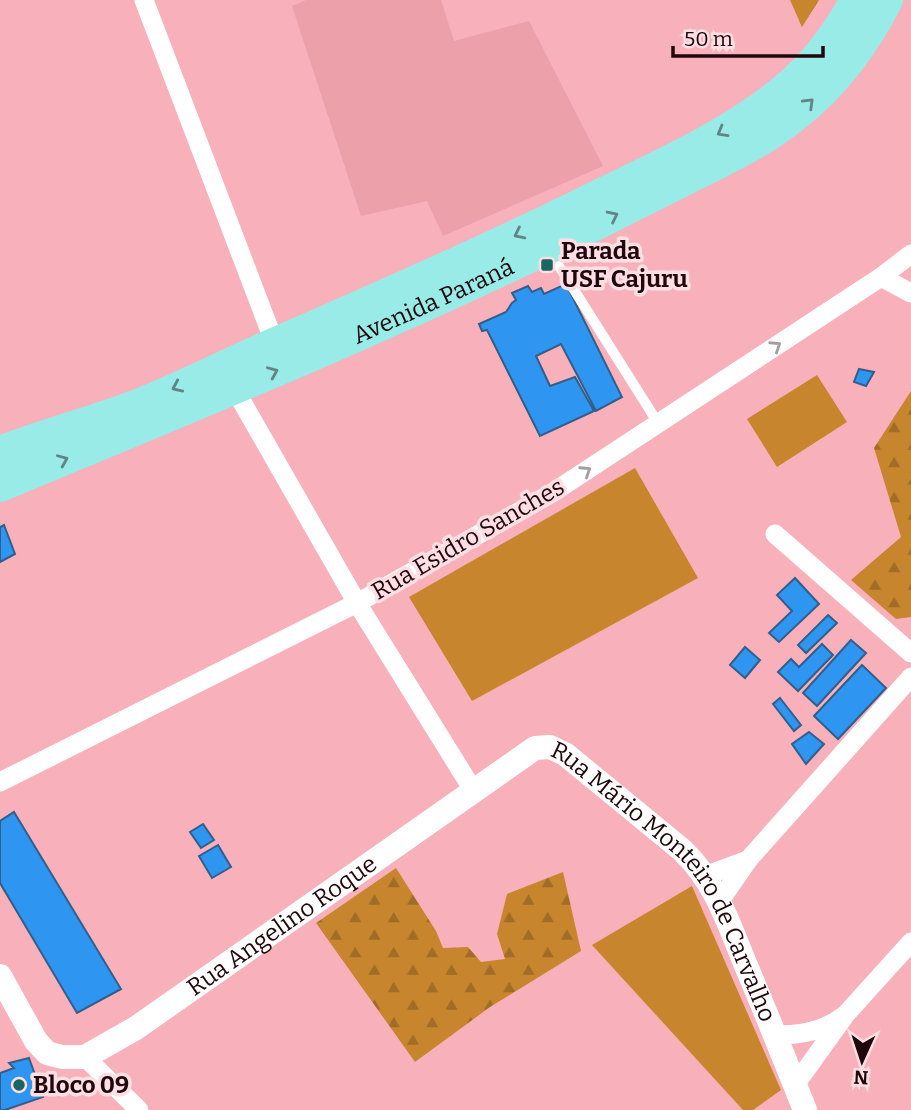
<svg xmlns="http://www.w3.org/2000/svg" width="911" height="1110" font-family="Bitter,serif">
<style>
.built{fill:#eca0aa}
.grass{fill:#c7862d}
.forest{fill:url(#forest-firs)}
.building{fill:#2e95f1;stroke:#335e89;stroke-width:2}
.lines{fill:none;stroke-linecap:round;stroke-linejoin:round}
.service{stroke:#fff;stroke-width:10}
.minor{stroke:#fff;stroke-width:19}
.tertiary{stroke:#fff;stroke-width:24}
.primary{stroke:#98ebe7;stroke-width:32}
.oneway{stroke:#628484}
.oneway2{stroke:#a59c9e}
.poi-dot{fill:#186561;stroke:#fddee2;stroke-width:2.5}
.labels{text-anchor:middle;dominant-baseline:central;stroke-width:7;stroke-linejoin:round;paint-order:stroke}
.poi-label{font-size:24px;font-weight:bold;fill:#1f070c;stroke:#fddee2;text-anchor:start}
.street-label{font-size:24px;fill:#1f070c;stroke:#fddee2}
</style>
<defs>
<pattern id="forest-firs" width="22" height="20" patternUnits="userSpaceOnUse" patternTransform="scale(1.75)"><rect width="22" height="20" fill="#c7862d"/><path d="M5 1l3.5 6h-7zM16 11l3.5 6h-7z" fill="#a16c25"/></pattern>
</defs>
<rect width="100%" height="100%" fill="#f8b0ba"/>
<polygon class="built" points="306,0 441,0 454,41 529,21 603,166 443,236 427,201 361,216 292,6"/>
<g class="grass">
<polygon points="817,375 847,422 777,467 747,419"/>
<polygon points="635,468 698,578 472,701 409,597"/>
<polygon points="692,886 781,1090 753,1110 743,1110 592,945"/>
</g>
<g class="forest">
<polygon points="790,0 819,0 802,27"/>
<polygon points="911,391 911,617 896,619 851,580 901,537 874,448"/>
<polygon points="396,868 436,931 443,948 468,947 481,962 505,959 497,934 507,894 563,872 581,951 490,1007 415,1062 316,923"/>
</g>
<g class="building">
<polygon points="566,284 622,397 596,411 561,344 536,356 550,386 575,377 594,411 540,436 487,330 482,331 479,324 506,312 512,303 516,300 512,293 528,286 532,292 541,288 544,294"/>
<polygon points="859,369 874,372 866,386 854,382"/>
<polygon points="4,525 15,554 0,562 0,527"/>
<polygon points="795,578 819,604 779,642 769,633 792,611 777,595"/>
<polygon points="828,615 837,623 806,653 798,645"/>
<polygon points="851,640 866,653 817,706 803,693"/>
<polygon points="822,644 833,655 798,691 778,672 791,659 799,667"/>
<polygon points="745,647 760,660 745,678 730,665"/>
<polygon points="862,665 886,688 838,739 814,716"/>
<polygon points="780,698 801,725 794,731 773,704"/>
<polygon points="809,732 824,744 806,764 792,744"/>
<polygon points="14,812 121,989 77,1013 0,883 0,821"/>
<polygon points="203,824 214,840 201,848 190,832"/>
<polygon points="218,845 231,867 212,878 199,856"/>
<polygon points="29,1058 43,1097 5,1110 0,1110 0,1073 14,1068 9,1063"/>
</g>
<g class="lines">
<polyline class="service" points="559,266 658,423"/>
<g class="minor">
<polyline points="144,0 275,344"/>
<polyline points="881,277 911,293"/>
<polyline points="234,388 357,603 473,790"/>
<polyline points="775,534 911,653"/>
<polyline points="0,782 357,603 552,493 881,277 911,254"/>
<polyline points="705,876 748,860"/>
<polyline points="719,902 748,860 911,677"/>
<path d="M776,1035C799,1035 824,1031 842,1017"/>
<polyline points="85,1057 139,1110"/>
<polyline points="795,1085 846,1014 911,942"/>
</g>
<path class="tertiary" id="s1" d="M0,976L36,1041L47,1053L62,1057H85L136,1028L535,748L550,747L565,754L682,850C714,880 728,921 744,961C765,1010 785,1060 805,1110"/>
<g class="primary">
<path d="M0,452C48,433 98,421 145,402C190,384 232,362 276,343C377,299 477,255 575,207C645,172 718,142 779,94C811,69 837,35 856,0"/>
<path id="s2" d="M0,486C197,404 395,324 587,229C625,210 663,191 700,172C734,155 767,139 796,115C834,85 865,43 887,0"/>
</g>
</g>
<defs><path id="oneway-chevron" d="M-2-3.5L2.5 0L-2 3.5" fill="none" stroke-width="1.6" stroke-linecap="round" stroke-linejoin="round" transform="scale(1.75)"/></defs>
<g class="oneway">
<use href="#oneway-chevron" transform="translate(809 103) rotate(-44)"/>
<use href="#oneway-chevron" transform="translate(722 132) rotate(150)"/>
<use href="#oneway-chevron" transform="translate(613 216) rotate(-26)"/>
<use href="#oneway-chevron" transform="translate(519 234) rotate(154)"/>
<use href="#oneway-chevron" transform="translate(273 372) rotate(-23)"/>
<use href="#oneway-chevron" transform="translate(177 387) rotate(156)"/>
<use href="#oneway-chevron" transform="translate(63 460) rotate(-23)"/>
</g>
<g class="oneway2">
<use href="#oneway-chevron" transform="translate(776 346) rotate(-33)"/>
<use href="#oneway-chevron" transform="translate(586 471) rotate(-33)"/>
</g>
<g class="poi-dot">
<rect x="540" y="258" width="14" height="14" rx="3.5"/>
<circle cx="19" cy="1085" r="7"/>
</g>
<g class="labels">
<g class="poi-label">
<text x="561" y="251">Parada<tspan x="561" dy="28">USF Cajuru</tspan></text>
<text x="33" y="1085">Bloco 09</text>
</g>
<g class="street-label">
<text stroke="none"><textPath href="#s2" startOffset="471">Avenida Paraná</textPath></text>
<text transform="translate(468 539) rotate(-30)">Rua Esidro Sanches</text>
<text stroke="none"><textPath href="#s1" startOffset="872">Rua Mário Monteiro de Carvalho</textPath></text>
<text stroke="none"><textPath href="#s1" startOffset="366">Rua Angelino Roque</textPath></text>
</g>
</g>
<g transform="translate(862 1061) rotate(183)" stroke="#fddee2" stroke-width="5" paint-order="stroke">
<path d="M0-5L12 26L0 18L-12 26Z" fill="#1f070c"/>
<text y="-10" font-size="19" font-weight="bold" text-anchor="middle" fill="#1f070c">N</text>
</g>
<path d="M673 46v10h150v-10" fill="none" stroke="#1f070c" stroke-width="3.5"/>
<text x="684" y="46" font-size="21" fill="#1f070c" stroke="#fddee2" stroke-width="5" paint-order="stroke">50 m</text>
</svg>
